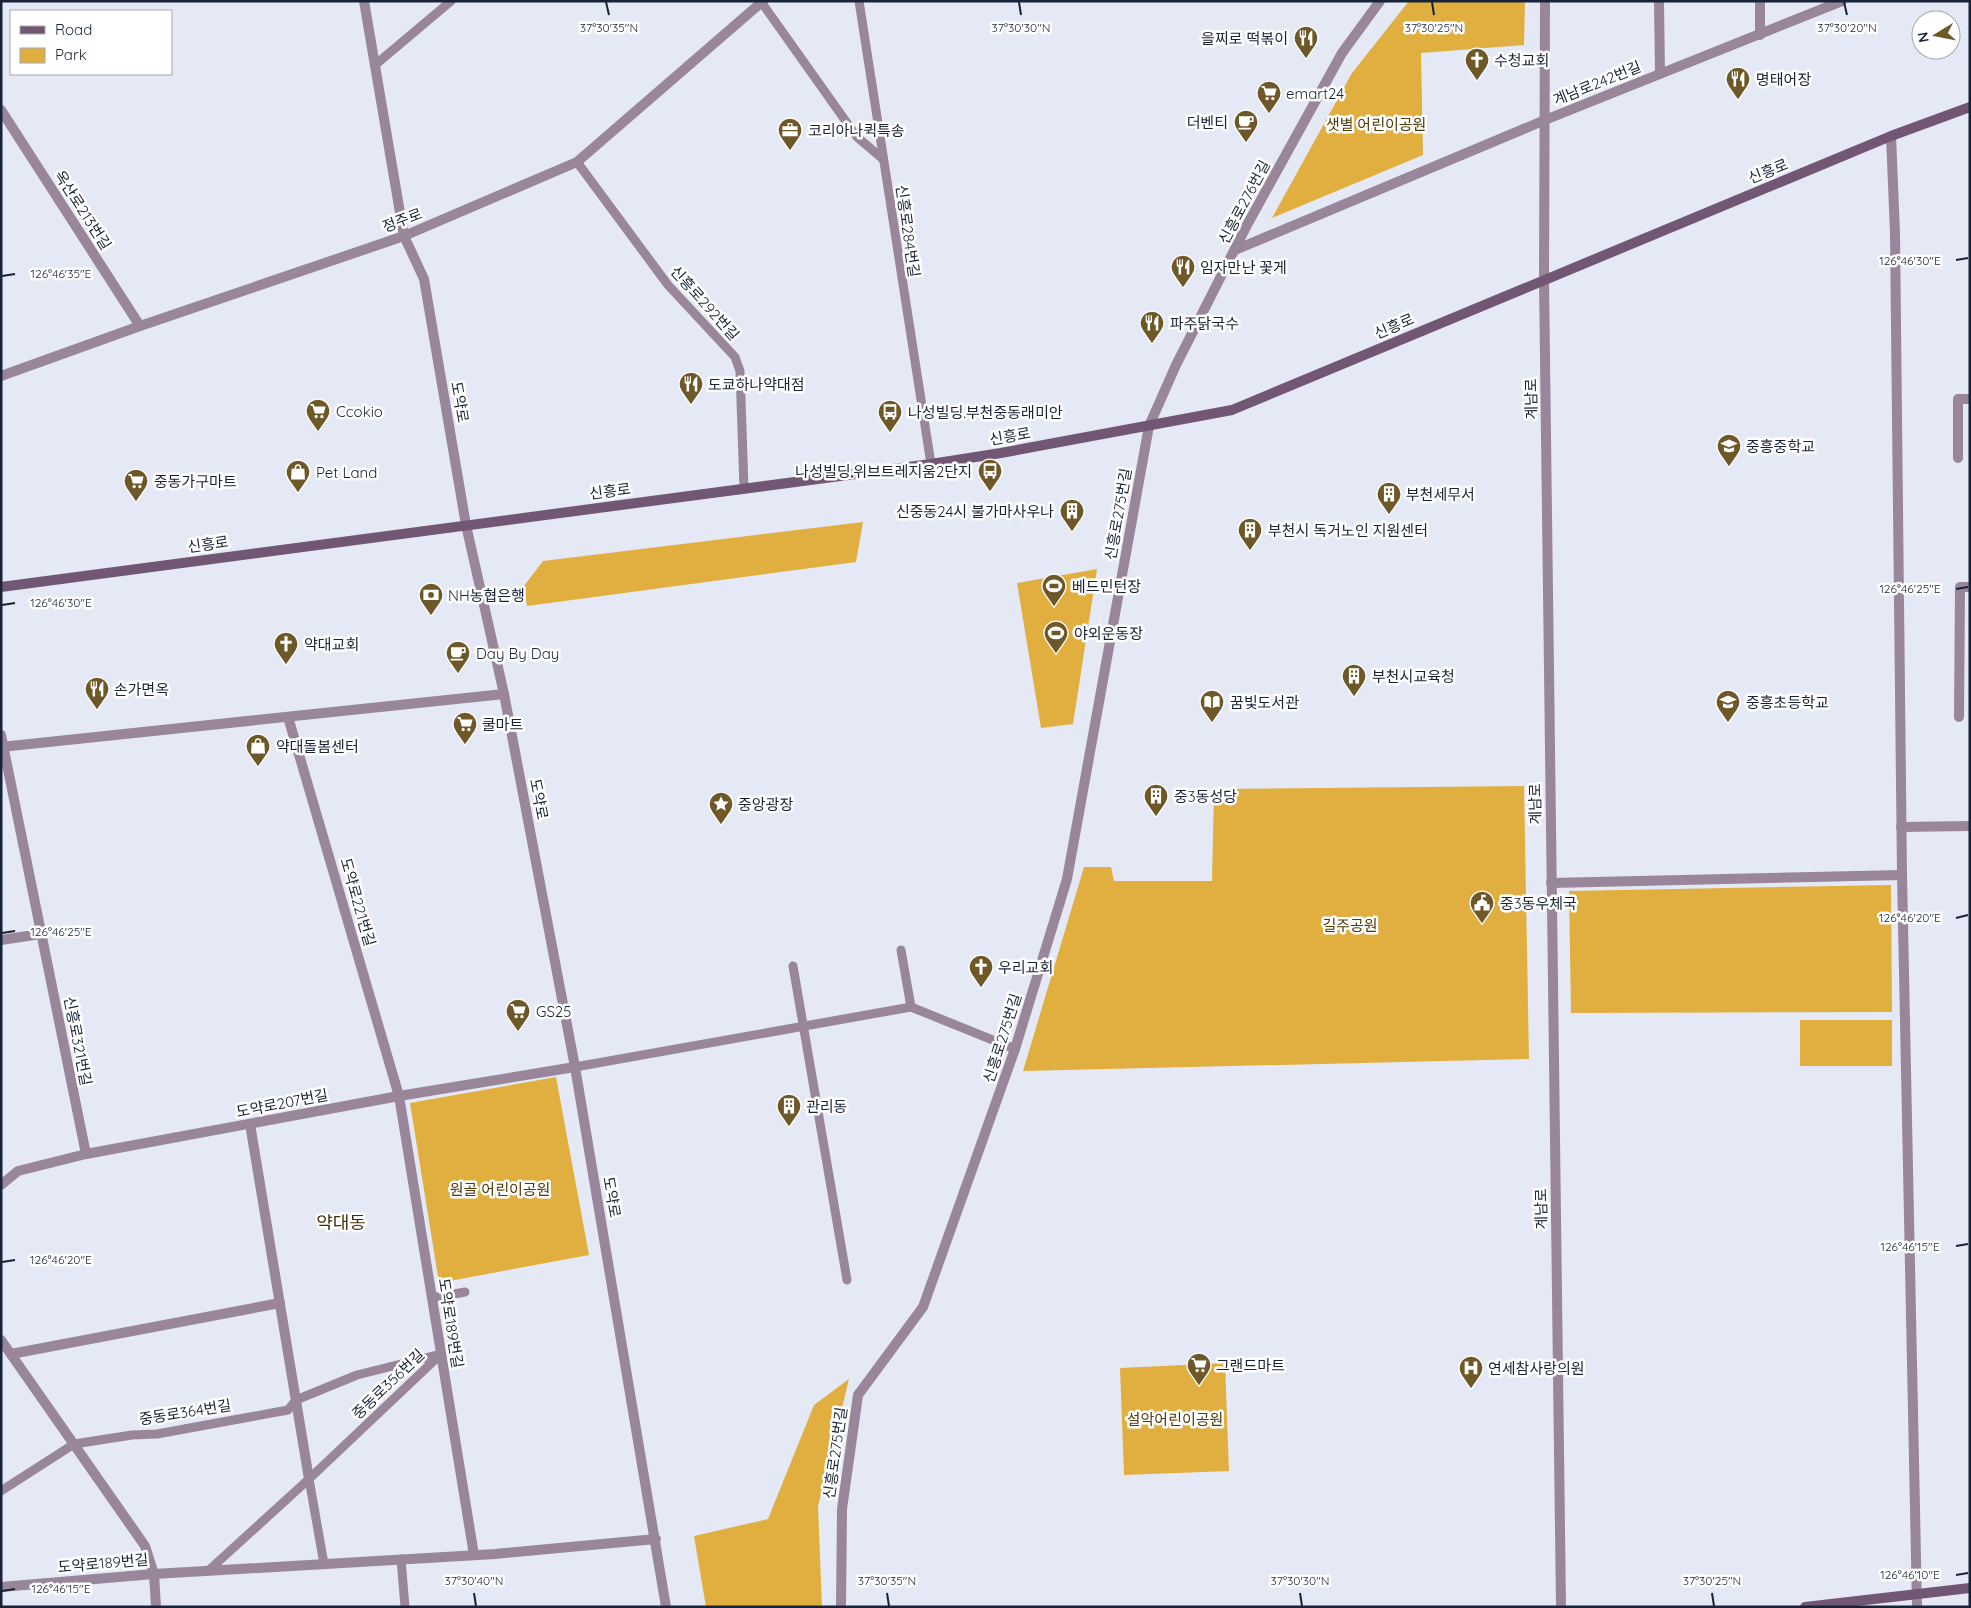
<svg xmlns="http://www.w3.org/2000/svg" width="1971" height="1608" font-family="Quicksand,'Noto Sans KR',sans-serif">
<style>
.green{fill:#e1af40}
.lines{fill:none;stroke-linecap:round;stroke-linejoin:round}
.lane{stroke:#99869a;stroke-width:9}
.street{stroke:#99869a;stroke-width:10}
.secondary{stroke:#725774;stroke-width:10}
.ticks{fill:none;stroke:#192337;stroke-width:2}
.labels{text-anchor:middle;dominant-baseline:central;stroke-width:5;stroke-linejoin:round;paint-order:stroke}
.poi-label{font-size:15px;fill:#192337;stroke:#fff;text-anchor:start}
.street-label{font-size:15px;fill:#192337;stroke:#fff}
.park-label{font-size:15px;fill:#503b08;stroke:#fff}
.quarter-label{font-size:18px;fill:#423108;stroke:#fff}
.ticks-label{font-size:12px;text-anchor:middle;fill:#192337;stroke:#fff;stroke-width:5;stroke-linejoin:round;paint-order:stroke}
</style>
<rect width="100%" height="100%" fill="#e4e9f5"/>
<g class="green">
<polygon points="1409,1 1525,1 1524,45 1421,53 1423,155 1272,218 1352,73"/>
<polygon points="863,522 856,562 527,606 524,586 543,561"/>
<polygon points="1097,569 1073,724 1041,728 1017,583"/>
<polygon points="1524,786 1529,1059 1023,1071 1084,867 1111,867 1114,881 1212,881 1214,789"/>
<polygon points="1891,885 1892,1012 1571,1013 1569,891"/>
<rect x="1800" y="1020" width="92" height="46"/>
<polygon points="556,1077 589,1255 439,1283 410,1103"/>
<polygon points="1225,1363 1229,1471 1124,1475 1120,1368"/>
<polygon points="849,1379 818,1506 822,1607 706,1607 694,1536 768,1519 814,1405"/>
</g>
<g class="lines">
<g class="lane">
<polyline points="859,1 931,464"/>
<polyline points="762,3 857,137 883,159"/>
<polyline points="375,65 451,1"/>
<polyline points="577,162 668,285 735,357 740,371 744,488"/>
<polyline points="901,950 911,1007"/>
<polyline points="793,966 847,1280"/>
<polyline points="575,1067 911,1007 1015,1049"/>
<polyline points="432,1298 465,1292"/>
<polyline points="309,1479 324,1564"/>
<polyline points="1,1491 74,1444 132,1435 157,1434 288,1410 296,1400 357,1375 441,1354"/>
<polyline points="401,1559 405,1607"/>
<polyline points="208,1571 309,1479 441,1354"/>
</g>
<g class="street">
<polyline points="364,1 404,236 424,279 466,525 504,694 575,1067 666,1607"/>
<polyline points="1545,1 1544,280 1561,1607"/>
<polyline points="1659,1 1660,74"/>
<polyline points="1760,1 1760,35"/>
<polyline points="1,110 140,326"/>
<polyline points="1891,136 1895,233 1902,875 1917,1607"/>
<polyline points="1235,250 1545,120 1842,1"/>
<polyline points="1,376 140,326 404,236 577,162 763,1"/>
<polyline points="1958,458 1958,399 1970,399"/>
<polyline points="288,717 399,1096 474,1555"/>
<polyline points="1959,717 1960,587 1970,587"/>
<polyline points="1,735 86,1154"/>
<polyline points="1,747 504,694"/>
<polyline points="1901,827 1970,826"/>
<polyline points="1551,883 1902,875"/>
<polyline points="1,940 41,934"/>
<polyline points="250,1124 309,1479"/>
<polyline points="1,1185 18,1171 86,1154 399,1096 575,1067"/>
<polyline points="1,1340 145,1546 154,1574 156,1607"/>
<polyline points="11,1354 280,1303"/>
<polyline points="1,1587 154,1574 495,1554 656,1539"/>
<polyline points="841,1607 842,1509 858,1395 923,1307 1015,1049 1067,879 1149,426 1176,365 1247,225 1342,53 1380,1"/>
</g>
<g class="secondary">
<polyline points="1,587 931,464 1001,453 1232,410 1891,136 1970,107"/>
<polyline points="1805,1607 1970,1588"/>
</g>
</g>
<path class="ticks" d="M606,2L609,15M1019,2L1021,15M1432,2L1434,15M1844,2L1847,15M1956,260L1968,258M2,276L15,274M1956,589L1968,587M2,605L15,603M1956,918L1968,915M2,933L15,931M1956,1246L1968,1244M2,1262L15,1260M1956,1575L1968,1573M2,1591L15,1589M474,1593L476,1606M887,1593L889,1606M1300,1593L1302,1606M1712,1593L1714,1606"/>
<defs>
<symbol id="restaurant-pin" viewBox="-11 -11 22 30"><path d="M0 17L-7.5 6A9.5 9.5 0 1 1 7.5 6Z" fill="#6f5828" stroke="#fff"/><path d="M-5-6h1v4h1v-4h1v4h1v-4h1v5L-1.5 .5V6h-2V.5L-5-1ZM5-6V6H3V1.5H1.5Q1.5-4 5-6Z" fill="#fff"/></symbol>
<symbol id="church-pin" viewBox="-11 -11 22 30"><path d="M0 17L-7.5 6A9.5 9.5 0 1 1 7.5 6Z" fill="#6f5828" stroke="#fff"/><path d="M-1.2-6h2.4v3.5h3.3v2.4h-3.3V6h-2.4V-.1h-3.3v-2.4h3.3Z" fill="#fff"/></symbol>
<symbol id="supermarket-pin" viewBox="-11 -11 22 30"><path d="M0 17L-7.5 6A9.5 9.5 0 1 1 7.5 6Z" fill="#6f5828" stroke="#fff"/><path d="M-6-5.5h2.5l.6 2H6L4.5 2H-2.5L-4.4-4H-6ZM-1.5 3.2a1.3 1.3 0 1 0 .1 0ZM3 3.2a1.3 1.3 0 1 0 .1 0Z" fill="#fff"/></symbol>
<symbol id="cafe-pin" viewBox="-11 -11 22 30"><path d="M0 17L-7.5 6A9.5 9.5 0 1 1 7.5 6Z" fill="#6f5828" stroke="#fff"/><path d="M-5.5-4.5H6V0H3Q3 3.5 0 3.5H-2.5Q-5.5 3.5-5.5 0ZM3-3.2v2h1.7v-2ZM-6 4.5H4V6H-6Z" fill="#fff"/></symbol>
<symbol id="office-pin" viewBox="-11 -11 22 30"><path d="M0 17L-7.5 6A9.5 9.5 0 1 1 7.5 6Z" fill="#6f5828" stroke="#fff"/><path d="M-6-3h4V-5.5h4V-3h4V5H-6ZM-1-4.5V-3h2v-1.5ZM-6 0V1H6V0Z" fill="#fff"/></symbol>
<symbol id="bus-pin" viewBox="-11 -11 22 30"><path d="M0 17L-7.5 6A9.5 9.5 0 1 1 7.5 6Z" fill="#6f5828" stroke="#fff"/><path d="M-5-6H5V4H4V6H2V4H-2V6H-4V4H-5ZM-3.5-4V0h7V-4ZM-3.5 1.2v1.5H-2V1.2ZM2 1.2v1.5H3.5V1.2Z" fill="#fff"/></symbol>
<symbol id="school-pin" viewBox="-11 -11 22 30"><path d="M0 17L-7.5 6A9.5 9.5 0 1 1 7.5 6Z" fill="#6f5828" stroke="#fff"/><path d="M0-5L7-2L0 1L-7-2ZM-4 1L0 2.5L4 1V4Q0 6-4 4Z" fill="#fff"/></symbol>
<symbol id="shop-pin" viewBox="-11 -11 22 30"><path d="M0 17L-7.5 6A9.5 9.5 0 1 1 7.5 6Z" fill="#6f5828" stroke="#fff"/><path d="M-5-2.5h2.3a2.7 3.5 0 0 1 5.4 0H5L5.5 6h-11ZM-1.5-2.5h3a1.5 2.3 0 0 0-3 0Z" fill="#fff"/></symbol>
<symbol id="building-pin" viewBox="-11 -11 22 30"><path d="M0 17L-7.5 6A9.5 9.5 0 1 1 7.5 6Z" fill="#6f5828" stroke="#fff"/><path d="M-4-6H4V6H1V3H-1V6H-4ZM-2.5-4.3h1.7v1.8h-1.7ZM.8-4.3h1.7v1.8H.8ZM-2.5-1h1.7V.8h-1.7ZM.8-1h1.7V.8H.8Z" fill="#fff"/></symbol>
<symbol id="stadium-pin" viewBox="-11 -11 22 30"><path d="M0 17L-7.5 6A9.5 9.5 0 1 1 7.5 6Z" fill="#6f5828" stroke="#fff"/><path d="M0-5a6.5 5 0 1 0 0 10a6.5 5 0 1 0 0-10ZM-3.5-1.8h7v3.6h-7Z" fill="#fff"/></symbol>
<symbol id="bank-pin" viewBox="-11 -11 22 30"><path d="M0 17L-7.5 6A9.5 9.5 0 1 1 7.5 6Z" fill="#6f5828" stroke="#fff"/><path d="M-6-4H6V4H-6ZM0-2.3a2.3 2.3 0 1 0 0 4.6a2.3 2.3 0 1 0 0-4.6Z" fill="#fff"/></symbol>
<symbol id="library-pin" viewBox="-11 -11 22 30"><path d="M0 17L-7.5 6A9.5 9.5 0 1 1 7.5 6Z" fill="#6f5828" stroke="#fff"/><path d="M-6-4Q-3-5.5-.7-3.5V5Q-3 3-6 4ZM6-4Q3-5.5 .7-3.5V5Q3 3 6 4Z" fill="#fff"/></symbol>
<symbol id="sight-pin" viewBox="-11 -11 22 30"><path d="M0 17L-7.5 6A9.5 9.5 0 1 1 7.5 6Z" fill="#6f5828" stroke="#fff"/><path d="M0-6L1.8-2.2L6-1.7L2.9 1.2L3.7 5.4L0 3.3L-3.7 5.4L-2.9 1.2L-6-1.7L-1.8-2.2Z" fill="#fff"/></symbol>
<symbol id="civic-pin" viewBox="-11 -11 22 30"><path d="M0 17L-7.5 6A9.5 9.5 0 1 1 7.5 6Z" fill="#6f5828" stroke="#fff"/><path d="M-.6-6.5H3V-4.5H.6V-3L4-1V1h2V6H-6V1h2V-1L-.6-3ZM-1.2 2.5V6h2.4V2.5Z" fill="#fff"/></symbol>
<symbol id="hospital-pin" viewBox="-11 -11 22 30"><path d="M0 17L-7.5 6A9.5 9.5 0 1 1 7.5 6Z" fill="#6f5828" stroke="#fff"/><path d="M-5-5h3v3.5h4V-5h3V5h-3V1.5h-4V5h-3Z" fill="#fff"/></symbol>
</defs>
<g fill-rule="evenodd">
<use href="#restaurant-pin" x="1292" y="24" width="28" height="38"/>
<use href="#church-pin" x="1463" y="46" width="28" height="38"/>
<use href="#restaurant-pin" x="1724" y="65" width="28" height="38"/>
<use href="#supermarket-pin" x="1255" y="79" width="28" height="38"/>
<use href="#cafe-pin" x="1232" y="108" width="28" height="38"/>
<use href="#office-pin" x="776" y="116" width="28" height="38"/>
<use href="#restaurant-pin" x="1169" y="253" width="28" height="38"/>
<use href="#restaurant-pin" x="1138" y="309" width="28" height="38"/>
<use href="#restaurant-pin" x="677" y="370" width="28" height="38"/>
<use href="#supermarket-pin" x="304" y="397" width="28" height="38"/>
<use href="#bus-pin" x="876" y="398" width="28" height="38"/>
<use href="#school-pin" x="1715" y="432" width="28" height="38"/>
<use href="#bus-pin" x="976" y="457" width="28" height="38"/>
<use href="#shop-pin" x="284" y="458" width="28" height="38"/>
<use href="#supermarket-pin" x="122" y="467" width="28" height="38"/>
<use href="#building-pin" x="1375" y="480" width="28" height="38"/>
<use href="#building-pin" x="1058" y="497" width="28" height="38"/>
<use href="#building-pin" x="1236" y="516" width="28" height="38"/>
<use href="#stadium-pin" x="1040" y="572" width="28" height="38"/>
<use href="#bank-pin" x="417" y="581" width="28" height="38"/>
<use href="#stadium-pin" x="1042" y="619" width="28" height="38"/>
<use href="#church-pin" x="272" y="630" width="28" height="38"/>
<use href="#cafe-pin" x="444" y="639" width="28" height="38"/>
<use href="#building-pin" x="1340" y="662" width="28" height="38"/>
<use href="#restaurant-pin" x="83" y="675" width="28" height="38"/>
<use href="#library-pin" x="1198" y="688" width="28" height="38"/>
<use href="#school-pin" x="1714" y="688" width="28" height="38"/>
<use href="#supermarket-pin" x="451" y="710" width="28" height="38"/>
<use href="#shop-pin" x="244" y="732" width="28" height="38"/>
<use href="#building-pin" x="1142" y="782" width="28" height="38"/>
<use href="#sight-pin" x="707" y="790" width="28" height="38"/>
<use href="#civic-pin" x="1468" y="889" width="28" height="38"/>
<use href="#church-pin" x="967" y="953" width="28" height="38"/>
<use href="#supermarket-pin" x="504" y="997" width="28" height="38"/>
<use href="#building-pin" x="775" y="1092" width="28" height="38"/>
<use href="#supermarket-pin" x="1185" y="1351" width="28" height="38"/>
<use href="#hospital-pin" x="1457" y="1354" width="28" height="38"/>
</g>
<g class="labels">
<g class="poi-label">
<text x="1288" y="38" text-anchor="end">을찌로 떡볶이</text>
<text x="1494" y="60">수청교회</text>
<text x="1756" y="79">명태어장</text>
<text x="1286" y="93">emart24</text>
<text x="1228" y="122" text-anchor="end">더벤티</text>
<text x="808" y="130">코리아나퀵특송</text>
<text x="1200" y="267">임자만난 꽃게</text>
<text x="1170" y="323">파주닭국수</text>
<text x="708" y="384">도쿄하나약대점</text>
<text x="336" y="411">Ccokio</text>
<text x="908" y="412">나성빌딩.부천중동래미안</text>
<text x="1746" y="446">중흥중학교</text>
<text x="972" y="471" text-anchor="end">나성빌딩.위브트레지움2단지</text>
<text x="316" y="472">Pet Land</text>
<text x="154" y="481">중동가구마트</text>
<text x="1406" y="494">부천세무서</text>
<text x="1054" y="511" text-anchor="end">신중동24시 불가마사우나</text>
<text x="1268" y="530">부천시 독거노인 지원센터</text>
<text x="1072" y="586">베드민턴장</text>
<text x="448" y="595">NH농협은행</text>
<text x="1074" y="633">야외운동장</text>
<text x="304" y="644">약대교회</text>
<text x="476" y="653">Day By Day</text>
<text x="1372" y="676">부천시교육청</text>
<text x="114" y="689">손가면옥</text>
<text x="1230" y="702">꿈빛도서관</text>
<text x="1746" y="702">중흥초등학교</text>
<text x="482" y="724">쿨마트</text>
<text x="276" y="746">약대돌봄센터</text>
<text x="1174" y="796">중3동성당</text>
<text x="738" y="804">중앙광장</text>
<text x="1500" y="903">중3동우체국</text>
<text x="998" y="967">우리교회</text>
<text x="536" y="1011">GS25</text>
<text x="806" y="1106">관리동</text>
<text x="1216" y="1365">그랜드마트</text>
<text x="1488" y="1368">연세참사랑의원</text>
</g>
<g class="street-label">
<text transform="translate(1597 83) rotate(-22)">계남로242번길</text>
<text transform="translate(1768 171) rotate(-22)">신흥로</text>
<text transform="translate(1244 202) rotate(-62)">신흥로276번길</text>
<text transform="translate(83 210) rotate(57)">옥산로213번길</text>
<text transform="translate(402 220) rotate(-21)">정주로</text>
<text transform="translate(908 231) rotate(82)">신흥로284번길</text>
<text transform="translate(705 303) rotate(48)">신흥로292번길</text>
<text transform="translate(1394 326) rotate(-23)">신흥로</text>
<text transform="translate(1531 399) rotate(-91)">계남로</text>
<text transform="translate(460 402) rotate(80)">도약로</text>
<text transform="translate(1010 436) rotate(-10)">신흥로</text>
<text transform="translate(610 491) rotate(-7)">신흥로</text>
<text transform="translate(1118 514) rotate(-80)">신흥로275번길</text>
<text transform="translate(208 544) rotate(-8)">신흥로</text>
<text transform="translate(539 799) rotate(79)">도약로</text>
<text transform="translate(1535 804) rotate(-91)">계남로</text>
<text transform="translate(358 902) rotate(74)">도약로221번길</text>
<text transform="translate(1002 1038) rotate(-72)">신흥로275번길</text>
<text transform="translate(78 1041) rotate(79)">신흥로321번길</text>
<text transform="translate(282 1103) rotate(-11)">도약로207번길</text>
<text transform="translate(612 1197) rotate(80)">도약로</text>
<text transform="translate(1541 1209) rotate(-91)">계남로</text>
<text transform="translate(451 1323) rotate(81)">도약로189번길</text>
<text transform="translate(388 1384) rotate(-44)">중동로356번길</text>
<text transform="translate(185 1412) rotate(-9)">중동로364번길</text>
<text transform="translate(835 1453) rotate(-82)">신흥로275번길</text>
<text transform="translate(103 1563) rotate(-5)">도약로189번길</text>
</g>
<g class="park-label">
<text x="1376" y="124">샛별 어린이공원</text>
<text x="1350" y="925">길주공원</text>
<text x="500" y="1189">원골 어린이공원</text>
<text x="1175" y="1419">설악어린이공원</text>
</g>
<g class="quarter-label">
<text x="341" y="1222">약대동</text>
</g>
</g>
<g class="ticks-label">
<text x="1847" y="32">37°30'20"N</text>
<text x="609" y="32">37°30'35"N</text>
<text x="1021" y="32">37°30'30"N</text>
<text x="1434" y="32">37°30'25"N</text>
<text x="1910" y="265">126°46'30"E</text>
<text x="61" y="278">126°46'35"E</text>
<text x="1910" y="593">126°46'25"E</text>
<text x="61" y="607">126°46'30"E</text>
<text x="1910" y="922">126°46'20"E</text>
<text x="61" y="936">126°46'25"E</text>
<text x="1910" y="1251">126°46'15"E</text>
<text x="61" y="1264">126°46'20"E</text>
<text x="1910" y="1579">126°46'10"E</text>
<text x="474" y="1585">37°30'40"N</text>
<text x="887" y="1585">37°30'35"N</text>
<text x="1300" y="1585">37°30'30"N</text>
<text x="1712" y="1585">37°30'25"N</text>
<text x="61" y="1593">126°46'15"E</text>
</g>
<rect width="1971" height="1608" fill="none" stroke="#192337" stroke-width="5"/>
<rect x="10" y="10" width="162" height="65" fill="#ffffff" stroke="#a3a7af"/>
<rect x="20" y="26" width="25" height="8" fill="#725774" stroke="#a3a7af"/>
<text x="55" y="35" font-size="15" fill="#192337">Road</text>
<rect x="20" y="48" width="25" height="15" fill="#e1af40" stroke="#a3a7af"/>
<text x="55" y="60" font-size="15" fill="#192337">Park</text>
<g transform="translate(1936 35) rotate(260)"><circle r="24" fill="#ffffff" stroke="#a3a7af"/>
<path d="M0-4L9 19L0 12L-9 19Z" fill="#6f5828"/>
<text y="-8" font-size="14" font-weight="bold" text-anchor="middle" fill="#192337">N</text>
</g>
</svg>
